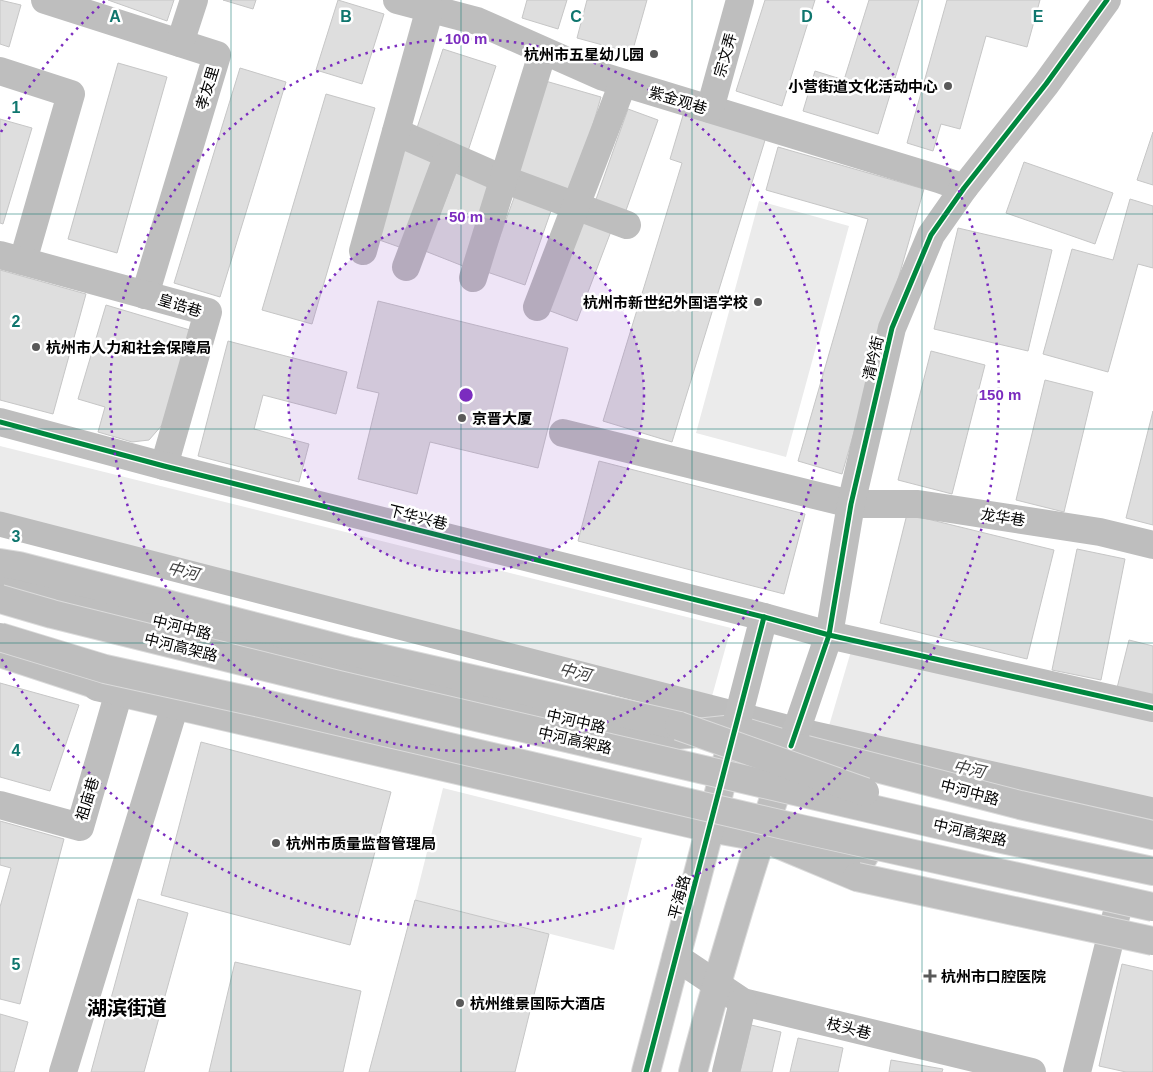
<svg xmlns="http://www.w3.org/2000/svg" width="1153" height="1072" font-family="Helvetica,'Noto Sans SC',sans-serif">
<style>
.green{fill:#ebebeb}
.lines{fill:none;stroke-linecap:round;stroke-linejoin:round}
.canal{stroke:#bdbdbd;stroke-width:25}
.building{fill:#dedede;stroke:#c6c6c6}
.major-casing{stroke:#dbdbdb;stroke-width:30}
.highway-casing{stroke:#dbdbdb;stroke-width:30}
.minor{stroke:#bebebe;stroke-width:28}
.major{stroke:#bebebe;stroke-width:28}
.highway{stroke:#bebebe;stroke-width:28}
.highway-bridge-casing{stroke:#dbdbdb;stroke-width:30;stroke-linecap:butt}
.highway-bridge{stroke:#bebebe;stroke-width:28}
.cycleway-casing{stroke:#fff;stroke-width:8}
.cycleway{stroke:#00873e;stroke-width:5}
.grid{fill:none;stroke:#0f766e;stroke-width:1;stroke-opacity:0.55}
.ring{fill:none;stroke:#7b2cbf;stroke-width:2.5;stroke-dasharray:2.5 5}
.poi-dot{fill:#595959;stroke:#fff;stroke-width:2}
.labels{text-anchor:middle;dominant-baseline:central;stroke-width:5;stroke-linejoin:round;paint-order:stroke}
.poi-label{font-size:15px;font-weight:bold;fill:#000;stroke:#fff;text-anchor:start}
.street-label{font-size:15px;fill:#000;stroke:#fff}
.water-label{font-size:16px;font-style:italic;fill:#424242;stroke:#fff}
.district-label{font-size:20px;font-weight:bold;fill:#000;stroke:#fff}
.grid-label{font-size:16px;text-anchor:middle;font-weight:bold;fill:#0f766e;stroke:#fff;stroke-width:5;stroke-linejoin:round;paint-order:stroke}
.centre{fill:#7b2cbf;stroke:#fff;stroke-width:2.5}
.ring-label{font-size:15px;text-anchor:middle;font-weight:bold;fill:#7b2cbf;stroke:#fff;stroke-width:5;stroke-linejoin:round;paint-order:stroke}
</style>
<rect width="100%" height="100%" fill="#fff"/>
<g class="green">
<polygon points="759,201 849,226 786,457 696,433"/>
<polygon points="0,446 731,628 709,707 0,531"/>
<polygon points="854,641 1153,710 1153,812 826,736"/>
<polygon points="443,788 642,838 614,950 415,900"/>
</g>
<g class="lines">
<polyline class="canal" points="0,524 802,731 1153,810"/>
</g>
<g class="building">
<polygon points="0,0 21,5 9,47 0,44"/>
<polygon points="108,0 174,0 167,21"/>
<polygon points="223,0 256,0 253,9"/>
<polygon points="338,0 384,14 362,84 316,70"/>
<polygon points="527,0 567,0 558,29 522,18"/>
<polygon points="587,0 647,0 632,53 577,38"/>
<polygon points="765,0 815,0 782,106 736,91"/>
<polygon points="869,0 919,0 878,134 803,111 815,71 844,80"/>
<polygon points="947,0 1040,0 1027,47 986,36 960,129 941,124 933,151 907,143"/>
<polygon points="443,49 496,66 468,151 415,134"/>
<polygon points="118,63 167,77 117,253 68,239"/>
<polygon points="240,68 286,82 220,297 174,283"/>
<polygon points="542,80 601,97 572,196 513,179"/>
<polygon points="326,94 375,108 312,324 262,310"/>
<polygon points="628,109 658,120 624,216 594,205"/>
<polygon points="684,112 766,137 672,442 603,421 682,163 670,159"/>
<polygon points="0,119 32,128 3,224 0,223"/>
<polygon points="1153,132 1153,185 1137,180"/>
<polygon points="400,147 434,159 402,248 368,236"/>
<polygon points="778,147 924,189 842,474 798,461 868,219 766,190"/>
<polygon points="1024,162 1113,193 1095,244 1006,213"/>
<polygon points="458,168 496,184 463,266 425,251"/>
<polygon points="515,195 552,208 525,285 487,272"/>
<polygon points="1130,199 1153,206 1153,268 1138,264 1108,372 1043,354 1072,249 1113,260"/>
<polygon points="581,214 613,226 577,321 545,309"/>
<polygon points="958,228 1052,250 1028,351 934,329"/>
<polygon points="0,270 86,294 53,414 0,400"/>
<polygon points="378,301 568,348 538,468 430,442 417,494 358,479 379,393 357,388"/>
<polygon points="106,305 190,330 163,424 149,440 132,442 98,432 105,407 78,399"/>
<polygon points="228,341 347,372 336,414 263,395 254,429 309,444 299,482 198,456"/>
<polygon points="931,351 985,365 952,494 898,480"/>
<polygon points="1045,380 1093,392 1064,512 1016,500"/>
<polygon points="1153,411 1153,525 1126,518"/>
<polygon points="599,461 805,514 784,594 578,541"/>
<polygon points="907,514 1054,550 1027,659 880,623"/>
<polygon points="1077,549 1125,559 1101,680 1052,670"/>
<polygon points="1129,640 1153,646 1153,697 1117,688"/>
<polygon points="0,683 79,705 50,791 0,777"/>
<polygon points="201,742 391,792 350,945 161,895"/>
<polygon points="0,821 64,839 20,1004 0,999 0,907 11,868 0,865"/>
<polygon points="138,899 188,913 144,1072 91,1072"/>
<polygon points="415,900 549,934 515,1072 369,1072"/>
<polygon points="235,962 361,991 343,1072 209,1072"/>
<polygon points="1122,964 1153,971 1153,1072 1126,1072 1099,1066"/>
<polygon points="0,1014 28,1022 14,1072 0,1072"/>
<polygon points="751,1025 781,1032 772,1072 740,1072"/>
<polygon points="798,1038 843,1048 838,1072 790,1072"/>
<polygon points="891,1060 943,1069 942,1072 889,1072"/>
</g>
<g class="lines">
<defs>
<g id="major">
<polyline points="0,581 344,668 649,738 735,729 791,746 1020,805 1153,835"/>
<polyline points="0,653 119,692 175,705 710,828 864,856"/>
<polyline points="646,1072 710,828 735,729"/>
<path d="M693,1072C720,968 751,866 785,765"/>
</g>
<g id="highway">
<polyline points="0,563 19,566 353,652 679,726"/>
<polyline points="988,836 1153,871"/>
<polyline points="761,837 857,877"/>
</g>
</defs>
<use href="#major" class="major-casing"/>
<use href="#highway" class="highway-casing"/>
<g class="minor">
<polyline points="45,0 217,55 145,295"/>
<polyline points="397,0 477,21 601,76 939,179 964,188"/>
<polyline points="180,43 194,0"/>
<polyline points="0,71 71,94 23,261"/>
<polyline points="710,109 740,0"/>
<polyline points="396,132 503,179 627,225"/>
<polyline points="363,251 430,8"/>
<polyline points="0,255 208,312 164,466"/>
<polyline points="406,267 448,155"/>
<polyline points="473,278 543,51"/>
<polyline points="537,307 623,83"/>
<polyline points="0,422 164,466 764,617 829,635 1153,708"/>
<polyline points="563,433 851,504 918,504 1100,532 1153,545"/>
<polyline points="735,729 764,617"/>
<polyline points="791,746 829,635 851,504 892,328 931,235 964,188 1046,84 1107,0"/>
<polyline points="0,805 80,827 119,692 97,687"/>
<polyline points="676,957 743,1002 1032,1072"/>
<polyline points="63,1072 175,705"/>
<polyline points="726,1072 743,1002"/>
<polyline points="1077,1072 1117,912"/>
</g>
<use href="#major" class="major"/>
<use href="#highway" class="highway"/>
<defs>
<g id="highway-bridge">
<polyline points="0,599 52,614 339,685 988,836"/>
<polyline points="0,637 105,669 256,702 801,829 1153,907"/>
<polyline points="679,726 865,792"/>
<polyline points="857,877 1153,941"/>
</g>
</defs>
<use href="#highway-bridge" class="highway-bridge-casing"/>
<use href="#highway-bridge" class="highway-bridge"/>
<defs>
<g id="cycleway">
<polyline points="0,422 164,466 764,617 829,635 1153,708"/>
<polyline points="791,746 829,635 851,504 892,328 931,235 964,188 1046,84 1107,0"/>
<polyline points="646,1072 764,617"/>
</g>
</defs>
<use href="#cycleway" class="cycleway-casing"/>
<use href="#cycleway" class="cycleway"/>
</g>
<path class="grid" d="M231,0V1072M461,0V1072M692,0V1072M922,0V1072M0,214H1153M0,429H1153M0,643H1153M0,858H1153"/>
<circle cx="466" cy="395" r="178" fill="#7b2cbf" fill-opacity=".12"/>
<g class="ring">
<circle cx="466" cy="395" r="178"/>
<circle cx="466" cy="395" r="356"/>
<path d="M1 132A534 534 0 0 1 105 1M827 1A534 534 0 1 1 1 658"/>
</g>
<g class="poi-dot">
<circle cx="654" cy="54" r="5"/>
<circle cx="948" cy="86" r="5"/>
<circle cx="758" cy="302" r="5"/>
<circle cx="36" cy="347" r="5"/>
<circle cx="462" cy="418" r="5"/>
<circle cx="276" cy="843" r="5"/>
<path d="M927.5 968.5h5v5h5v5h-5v5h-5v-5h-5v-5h5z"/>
<circle cx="460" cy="1003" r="5"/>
</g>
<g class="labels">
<g class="poi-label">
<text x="644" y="54" text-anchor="end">杭州市五星幼儿园</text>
<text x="938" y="86" text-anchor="end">小营街道文化活动中心</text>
<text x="748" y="302" text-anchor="end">杭州市新世纪外国语学校</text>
<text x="46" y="347">杭州市人力和社会保障局</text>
<text x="472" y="418">京晋大厦</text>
<text x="286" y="843">杭州市质量监督管理局</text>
<text x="941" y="976">杭州市口腔医院</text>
<text x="470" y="1003">杭州维景国际大酒店</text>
</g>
<g class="street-label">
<text transform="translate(725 55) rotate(-74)">宗文弄</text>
<text transform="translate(207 88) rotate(-73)">孝友里</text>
<text transform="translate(678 100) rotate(17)">紫金观巷</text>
<text transform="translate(180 305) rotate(17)">皇诰巷</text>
<text transform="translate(873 358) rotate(-77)">清吟街</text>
<text transform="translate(418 517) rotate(14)">下华兴巷</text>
<text transform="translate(1003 517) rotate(9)">龙华巷</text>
<text transform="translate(182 627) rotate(14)">中河中路</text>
<text transform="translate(181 647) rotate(14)">中河高架路</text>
<text transform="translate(576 721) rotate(13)">中河中路</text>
<text transform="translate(575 740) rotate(13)">中河高架路</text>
<text transform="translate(970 792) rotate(15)">中河中路</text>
<text transform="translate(87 799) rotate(-73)">祖庙巷</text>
<text transform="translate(970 832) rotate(13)">中河高架路</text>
<text transform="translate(679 897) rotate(-75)">平海路</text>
<text transform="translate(849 1028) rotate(14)">枝头巷</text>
</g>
<g class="water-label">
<text transform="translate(183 571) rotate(14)">中河</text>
<text transform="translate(575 672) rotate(14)">中河</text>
<text transform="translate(969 769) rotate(13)">中河</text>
</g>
<g class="district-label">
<text x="127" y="1008">湖滨街道</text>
</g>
</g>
<g class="grid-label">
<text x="115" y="22">A</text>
<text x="346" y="22">B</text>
<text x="576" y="22">C</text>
<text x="807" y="22">D</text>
<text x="1038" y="22">E</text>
<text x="16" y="113">1</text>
<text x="16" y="327">2</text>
<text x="16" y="542">3</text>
<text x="16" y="756">4</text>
<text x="16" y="970">5</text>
</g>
<circle cx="466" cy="395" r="8" class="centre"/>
<g class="ring-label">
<text x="466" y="44">100 m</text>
<text x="466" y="222">50 m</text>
<text x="1000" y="400">150 m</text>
</g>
</svg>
